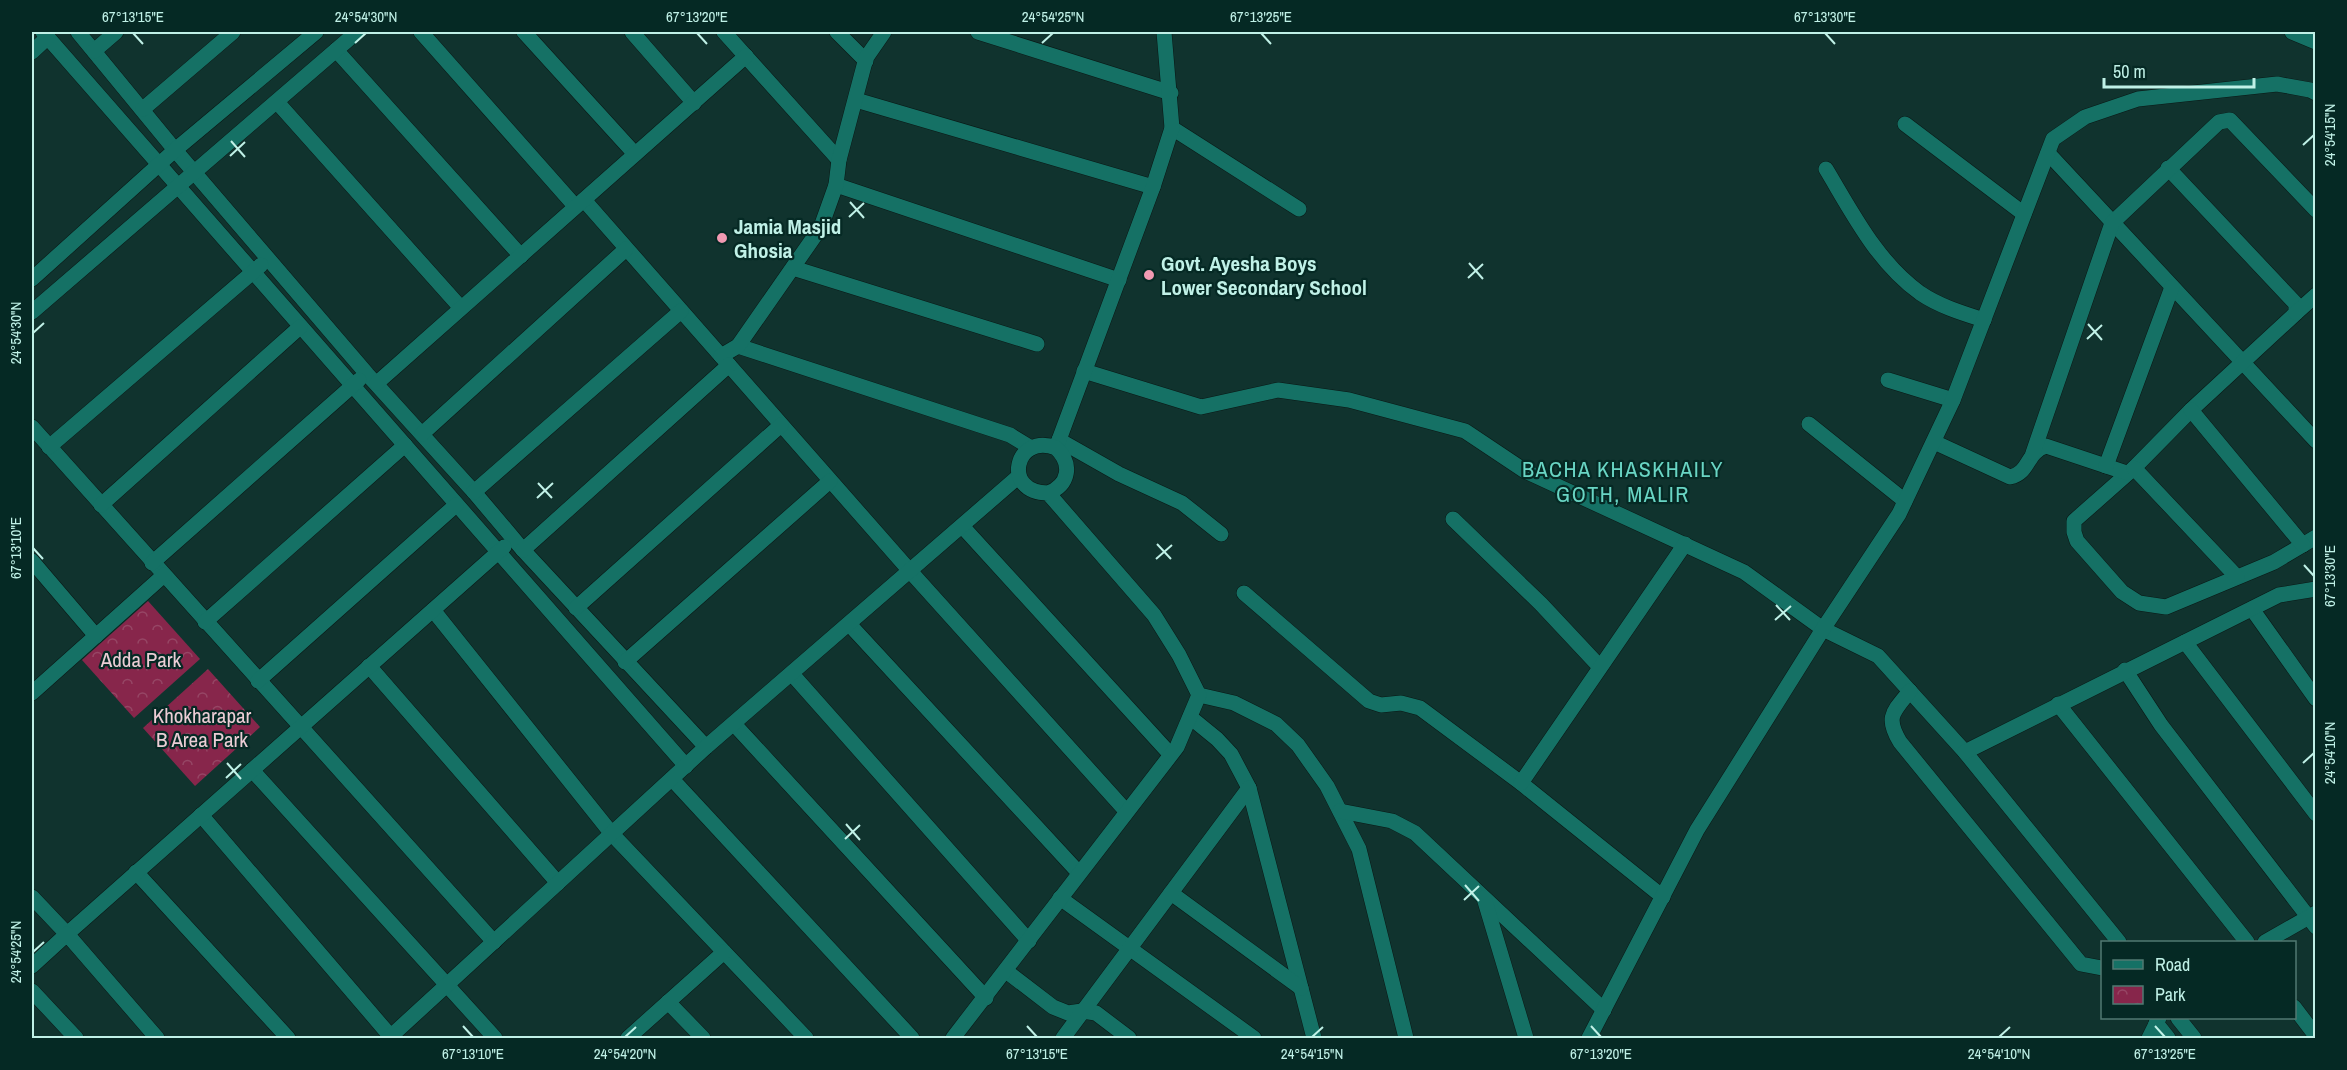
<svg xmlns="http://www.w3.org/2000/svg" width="2347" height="1070" font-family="'Archivo Narrow',sans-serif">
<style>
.park{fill:url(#park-crowns)}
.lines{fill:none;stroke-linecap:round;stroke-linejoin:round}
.minor-casing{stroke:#091815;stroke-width:16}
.minor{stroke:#157165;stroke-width:15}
.ticks{fill:none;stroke:#c0f1e7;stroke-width:2}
.poi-dot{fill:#f19ab2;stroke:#052924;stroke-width:2}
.labels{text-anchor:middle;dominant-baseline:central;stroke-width:4.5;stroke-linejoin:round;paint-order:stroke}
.poi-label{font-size:21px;font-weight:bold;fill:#c0f1e7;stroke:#052924;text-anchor:start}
.park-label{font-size:21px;fill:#eccdd5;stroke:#052924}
.neighbourhood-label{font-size:22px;letter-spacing:1.5px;fill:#69d5c4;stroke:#052924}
.neatline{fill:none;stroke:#c0f1e7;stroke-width:2}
.ticks-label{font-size:15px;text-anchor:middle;fill:#c0f1e7}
</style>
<defs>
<pattern id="park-crowns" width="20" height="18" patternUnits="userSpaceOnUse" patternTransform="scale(1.5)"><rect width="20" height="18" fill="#87264b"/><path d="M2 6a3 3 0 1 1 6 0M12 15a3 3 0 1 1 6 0" fill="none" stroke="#964665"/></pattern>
</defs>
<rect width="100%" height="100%" fill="#10332e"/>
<g class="park">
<polygon points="148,601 200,659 134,718 82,660"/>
<polygon points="208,669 260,727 195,786 143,728"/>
</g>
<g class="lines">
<defs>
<g id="minor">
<polyline points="43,32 686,766"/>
<polyline points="78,32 175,150 367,374 474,492 523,550 706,747"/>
<polyline points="421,32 575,206"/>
<polyline points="524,32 635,154"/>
<polyline points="632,32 694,103"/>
<polyline points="724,32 839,160"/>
<polyline points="837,32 866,61"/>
<polyline points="978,32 1171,93"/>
<polyline points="2292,32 2316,42"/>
<polyline points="336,50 521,256"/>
<polyline points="94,51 116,32"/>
<polyline points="32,52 48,37"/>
<polyline points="856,100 1153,187"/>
<polyline points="277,102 461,308"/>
<polyline points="143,109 233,32"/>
<polyline points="1905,124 2024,214"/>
<polyline points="1172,128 1299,209"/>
<polyline points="2048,153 2316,441"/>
<polyline points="2168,168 2296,304 2296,313 2191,410 2134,468 2074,521 2074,532 2077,541 2122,592 2139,603 2166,607 2274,562 2316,537"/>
<path d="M1826,169C1853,214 1877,262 1920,293C1939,306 1962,313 1984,320"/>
<polyline points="836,185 1119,280"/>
<polyline points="584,200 910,571 1126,811"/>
<polyline points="793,268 1037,344"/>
<polyline points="32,279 175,150 316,32"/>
<polyline points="32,312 357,32"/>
<polyline points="2296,313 2316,295"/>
<polyline points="738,346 1010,435 1031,448"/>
<polyline points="721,356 738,346 821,227 836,185 839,160 866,58 884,32"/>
<polyline points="1084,371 1201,407 1278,390 1349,400 1465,431 1525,471 1744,572 1823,629 1878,656 1965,752 2119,942"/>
<polyline points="1888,380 1953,400"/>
<polyline points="377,383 746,56"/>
<polyline points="2191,410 2303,545"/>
<polyline points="1809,424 1905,501"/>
<polyline points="32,427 494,942"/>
<polyline points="422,434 626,249"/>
<polyline points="1059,440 1119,474 1182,503 1221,534"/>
<path d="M1934,442L2010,477C2030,473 2026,452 2046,446L2127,473"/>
<polyline points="49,447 261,265"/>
<polyline points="1056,448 1153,187 1172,128 1164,32"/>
<polyline points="2033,453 2112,223 2219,122 2230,120 2316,210"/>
<polyline points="2106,466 2172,287"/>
<polyline points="2134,468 2237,577"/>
<polyline points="474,492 681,311"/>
<polyline points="101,505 300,327"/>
<polyline points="1453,519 1541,604 1600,667"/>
<polyline points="962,526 1170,754"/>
<polyline points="523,550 729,365"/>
<polyline points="32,561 96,636"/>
<polyline points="152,563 359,380"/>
<polyline points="1244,593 1369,701 1381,705 1401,703 1420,708 1521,783 1663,897"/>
<polyline points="576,608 781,425"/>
<polyline points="2252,609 2316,699"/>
<polyline points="433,610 612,834 806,1038"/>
<polyline points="205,622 405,445"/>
<polyline points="849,624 1079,873"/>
<polyline points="2185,642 2316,814"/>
<polyline points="625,662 830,481"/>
<polyline points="369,666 558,883"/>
<polyline points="2125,670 2161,725 2316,927"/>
<polyline points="792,674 1029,941"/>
<polyline points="258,681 456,505"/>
<path d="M1910,691C1893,712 1885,717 1900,742L2081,964L2102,968"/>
<polyline points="32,693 164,575"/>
<polyline points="1199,695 1234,703 1276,724 1298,745 1327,786 1359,849 1406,1038"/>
<polyline points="2058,704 2247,942"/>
<polyline points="1190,717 1217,739 1231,754 1249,788 1314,1038"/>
<polyline points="734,724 986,998"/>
<polyline points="1965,752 2279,595 2316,589"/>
<polyline points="252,770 495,1038"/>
<polyline points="672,779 912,1038"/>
<polyline points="1521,783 1685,544"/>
<polyline points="1340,811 1392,821 1415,833 1604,1010"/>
<polyline points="201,815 392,1038"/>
<polyline points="136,872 288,1038"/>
<polyline points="1171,893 1301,988"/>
<polyline points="32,897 67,934 504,547"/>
<polyline points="1060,898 1254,1038"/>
<polyline points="1484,898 1526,1038"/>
<polyline points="2265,942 2316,913"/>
<polyline points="32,966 67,934 157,1038"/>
<polyline points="1006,971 1053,1007 1068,1013 1082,1011 1096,1013 1129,1038"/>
<polyline points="32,991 76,1038"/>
<polyline points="668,1002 703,1038"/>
<polyline points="2294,1007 2316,1036"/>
<polyline points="2178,1018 2194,1038"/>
<polyline points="2156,1023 2168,1038"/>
<polyline points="389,1038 706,747 1019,476"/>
<polyline points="628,1038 724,952"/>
<path d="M953,1038L1177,747L1199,695L1179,655L1154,615L1048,493C1001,493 1015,432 1056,448C1073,464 1069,485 1048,493"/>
<polyline points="1063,1038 1249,788"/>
<polyline points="1589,1038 1697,830 1823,629 1899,514 1953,400 2053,139 2085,117 2138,99 2277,84 2310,90 2316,93"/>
<polyline points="2149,1038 2159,1018"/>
</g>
</defs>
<use href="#minor" class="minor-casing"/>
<use href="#minor" class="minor"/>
</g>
<path class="ticks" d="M133,33L143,44M697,33L707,44M1261,33L1271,44M1825,33L1835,44M355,43L366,33M1042,43L1053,33M231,141L245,157M2303,145L2314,135M230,156L245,142M850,202L864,218M849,217L864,203M1469,263L1483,279M1468,278L1483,264M2088,324L2102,340M33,333L44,323M2087,339L2102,325M538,483L552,498M537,498L553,483M1157,544L1171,559M33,548L43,559M1156,559L1172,545M2304,565L2314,576M1776,605L1790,620M1775,620L1791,606M227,763L241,779M2303,763L2314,753M226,778L241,764M846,824L860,840M845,839L860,825M1465,885L1479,901M1464,900L1479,886M33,952L44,942M463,1026L473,1037M1027,1026L1037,1037M1591,1026L1601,1037M2155,1026L2165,1037M625,1037L636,1027M1312,1037L1323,1027M1999,1037L2010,1027"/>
<g class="poi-dot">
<circle cx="722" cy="238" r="6"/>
<circle cx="1149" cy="275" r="6"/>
</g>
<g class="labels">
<g class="poi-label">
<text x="734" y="226">Jamia Masjid<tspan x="734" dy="24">Ghosia</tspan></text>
<text x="1161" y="263">Govt. Ayesha Boys<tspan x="1161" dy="24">Lower Secondary School</tspan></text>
</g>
<g class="park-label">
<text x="141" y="659">Adda Park</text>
<text x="202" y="715">Khokharapar<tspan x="202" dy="24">B Area Park</tspan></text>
</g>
<g class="neighbourhood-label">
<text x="1623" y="469">BACHA KHASKHAILY<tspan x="1623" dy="25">GOTH, MALIR</tspan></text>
</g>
</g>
<rect width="2347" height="1070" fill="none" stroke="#052924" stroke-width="66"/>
<rect x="2101" y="941" width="195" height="78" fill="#052924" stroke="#507972" stroke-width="1.5"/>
<rect x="2113" y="960" width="30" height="9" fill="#157165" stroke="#507972" stroke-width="1.5"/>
<text x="2155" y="971" font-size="18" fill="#c0f1e7">Road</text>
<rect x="2113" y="986" width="30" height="18" fill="url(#park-crowns)" stroke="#507972" stroke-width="1.5"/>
<text x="2155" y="1001" font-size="18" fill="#c0f1e7">Park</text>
<path d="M2104 78v9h150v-9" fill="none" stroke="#c0f1e7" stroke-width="3"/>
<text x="2113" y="78" font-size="18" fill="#c0f1e7" stroke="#052924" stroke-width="4.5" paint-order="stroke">50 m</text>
<rect x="33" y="33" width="2281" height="1004" class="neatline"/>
<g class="ticks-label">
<text x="133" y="22">67°13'15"E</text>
<text x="366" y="22">24°54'30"N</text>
<text x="697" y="22">67°13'20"E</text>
<text x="1053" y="22">24°54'25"N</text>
<text x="1261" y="22">67°13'25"E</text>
<text x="1825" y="22">67°13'30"E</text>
<text transform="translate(2330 135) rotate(-90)" y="5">24°54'15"N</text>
<text transform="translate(16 333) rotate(-90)" y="5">24°54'30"N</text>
<text transform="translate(16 548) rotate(-90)" y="5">67°13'10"E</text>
<text transform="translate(2330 576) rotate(-90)" y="5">67°13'30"E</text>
<text transform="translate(2330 753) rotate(-90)" y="5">24°54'10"N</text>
<text transform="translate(16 952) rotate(-90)" y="5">24°54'25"N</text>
<text x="473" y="1059">67°13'10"E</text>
<text x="625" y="1059">24°54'20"N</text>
<text x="1037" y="1059">67°13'15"E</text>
<text x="1312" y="1059">24°54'15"N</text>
<text x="1601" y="1059">67°13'20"E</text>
<text x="1999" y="1059">24°54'10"N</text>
<text x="2165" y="1059">67°13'25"E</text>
</g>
</svg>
